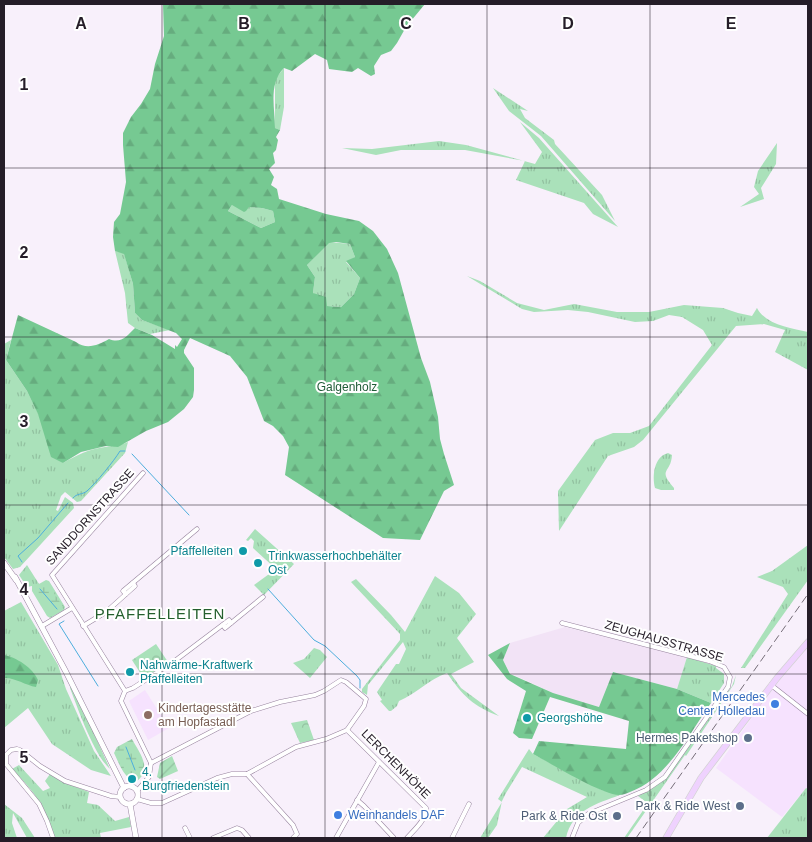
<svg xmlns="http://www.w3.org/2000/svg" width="812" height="842" font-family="Arial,sans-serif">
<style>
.built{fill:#f6e2fe}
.industrial{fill:#f2e3f6}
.grass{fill:url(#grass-tufts)}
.forest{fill:url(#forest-firs);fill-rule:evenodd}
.wetland{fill:url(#wetland-marsh)}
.park{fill:url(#park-crowns)}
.garden{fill:url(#garden-furrows)}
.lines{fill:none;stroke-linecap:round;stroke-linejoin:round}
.stream{stroke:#4daedd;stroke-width:1}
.street-casing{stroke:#97839e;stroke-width:5}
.secondary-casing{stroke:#97839e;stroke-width:6}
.primary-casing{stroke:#d3d2d4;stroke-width:7}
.street{stroke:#fff;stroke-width:4}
.secondary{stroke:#fff;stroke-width:5}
.primary{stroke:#efd2fe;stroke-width:5.5}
.rail{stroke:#766e79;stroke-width:1;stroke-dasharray:8 4;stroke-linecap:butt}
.grid{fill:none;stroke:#251d28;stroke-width:1;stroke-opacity:0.55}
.culture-dot{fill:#0f9aa8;stroke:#fff;stroke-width:2}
.shop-dot{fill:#3f7fe0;stroke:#fff;stroke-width:2}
.education-dot{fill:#8d6e63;stroke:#fff;stroke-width:2}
.service-dot{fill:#5c6f8a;stroke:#fff;stroke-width:2}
.labels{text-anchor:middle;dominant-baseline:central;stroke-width:4;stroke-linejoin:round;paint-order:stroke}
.park-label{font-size:12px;fill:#215d39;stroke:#fff}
.street-label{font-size:12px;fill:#251d28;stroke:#fff}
.culture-label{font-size:12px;fill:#0d838f;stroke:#fff;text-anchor:start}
.shop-label{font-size:12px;fill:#366cbe;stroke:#fff;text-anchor:end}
.education-label{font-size:12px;fill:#785e54;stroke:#fff;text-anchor:start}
.service-label{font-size:12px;fill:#4e5e75;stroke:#fff;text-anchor:end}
.quarter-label{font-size:15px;letter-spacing:1px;fill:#245f2e;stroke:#fff}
.grid-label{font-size:16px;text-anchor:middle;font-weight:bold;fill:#251d28;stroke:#fff;stroke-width:4;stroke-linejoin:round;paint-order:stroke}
</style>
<defs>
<pattern id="grass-tufts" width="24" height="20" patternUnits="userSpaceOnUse" patternTransform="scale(1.25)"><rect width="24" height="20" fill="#aae1ba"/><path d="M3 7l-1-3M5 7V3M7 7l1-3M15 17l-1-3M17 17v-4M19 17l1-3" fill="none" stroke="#92c1a0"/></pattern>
<pattern id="forest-firs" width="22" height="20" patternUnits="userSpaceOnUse" patternTransform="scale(1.25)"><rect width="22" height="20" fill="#76c992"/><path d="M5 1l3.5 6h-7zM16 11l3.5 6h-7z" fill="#66ac7e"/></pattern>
<pattern id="wetland-marsh" width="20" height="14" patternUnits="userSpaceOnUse" patternTransform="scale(1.25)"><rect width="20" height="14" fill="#aae1ba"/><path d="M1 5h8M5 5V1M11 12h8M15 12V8" fill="none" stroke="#92c1a0"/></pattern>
<pattern id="park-crowns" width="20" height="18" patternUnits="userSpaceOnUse" patternTransform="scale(1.25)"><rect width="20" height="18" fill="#aae1ba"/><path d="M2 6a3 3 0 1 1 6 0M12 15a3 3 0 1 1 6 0" fill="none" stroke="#92c1a0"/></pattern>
<pattern id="garden-furrows" width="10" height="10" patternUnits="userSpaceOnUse" patternTransform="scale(1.25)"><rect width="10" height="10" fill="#aae1ba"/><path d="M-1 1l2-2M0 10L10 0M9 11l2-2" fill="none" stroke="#92c1a0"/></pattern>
</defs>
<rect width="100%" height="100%" fill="#f8f0fb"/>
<g class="built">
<polygon points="808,646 808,789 806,788 782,817 716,768 775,685"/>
<polygon points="145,690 169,728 148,740 129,701"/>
</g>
<polygon class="industrial" points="565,627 687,657 677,689 613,672 599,707 553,693 510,673 503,660 510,643"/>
<g class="grass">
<polygon points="284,68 284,107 280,130 275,128 275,84 276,78"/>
<polygon points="493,88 528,111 520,109 525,118 554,140 555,144 602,195 615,221 541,136 509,111"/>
<polygon points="520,122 539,138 618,227 593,214 584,203 516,180 525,161 465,150 401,150 376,155 342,148 372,149 439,141 466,145 535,164 542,152"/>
<polygon points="777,143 776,164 761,188 764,199 740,207 759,194 754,187 758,171"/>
<polygon points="232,205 262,208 273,211 275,222 261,228 228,211"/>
<polygon points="329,242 350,244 355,257 346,262 360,278 354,294 341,307 327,306 313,293 315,277 307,265"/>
<polygon points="115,251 124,253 133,284 135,313 142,320 170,330 150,334 135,328 128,323 125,293"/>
<path d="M467,276L480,281L517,303L544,310L574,304L617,312H649L684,305L723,308L738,313L752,316L757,308C766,325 791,328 808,332V370L775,352L785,330L764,324L736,326L643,440L634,447L608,456L559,531L558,491L595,440L613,433H630L649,426L712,345L703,330L682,317L669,315L653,321L635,322L588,312L568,310L534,312L522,309Z"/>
<path d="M11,340L6,360L27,391L63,463C77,455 89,449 105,447C116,445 117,447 128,442L125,453L81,501L77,502L65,492L61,496L56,510L58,511L65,497L73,503L74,508L20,567L13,569L4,557V344Z"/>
<path d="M668,453L672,455C671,474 657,468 674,488V490H661L655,488C652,475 654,457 668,453Z"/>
<polygon points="255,529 294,564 264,595 254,585 276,569 253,548 254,541 251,538 248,541 246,540"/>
<polygon points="808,545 808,580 745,668 741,668 788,594 783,587 757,577 772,571"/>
<polygon points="27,565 39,584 46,580 49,581 65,607 64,610 50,618 47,616 32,591 32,586 27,587 19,575"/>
<path d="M435,576L459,593L476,614L457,638L474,662L451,674L461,688L499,716C474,707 462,695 447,673C429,679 416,694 399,701L397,706L391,711H389L380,701L382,700L377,692L396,664H399L406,649L403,642L368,685L367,695L362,692V689L400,640V634L351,582L356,579L391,615L405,632Z"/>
<polygon points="21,602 58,665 66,689 94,751 111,776 91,770 52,744 28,708 4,728 4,611"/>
<polygon points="314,648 320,650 327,657 310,678 293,663 304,659"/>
<polygon points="687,657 716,666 716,668 724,674 724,683 711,703 677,689"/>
<polygon points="736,675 734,684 686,756 685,755 627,838 624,838 644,809 646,802 638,796 657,785 667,777 732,686"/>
<path d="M72,685L110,769C94,755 78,709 70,688Z"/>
<path d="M529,749L533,754L602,790L620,795C596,804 572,810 566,838H543L567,809L587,797L522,767L506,793L502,801L497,825L488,838H480L502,802L498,799Z"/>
<path d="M19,765L43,791L50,788L45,781L50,774L63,782L89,792L87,803L98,805L115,821L129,817L131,827L100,833L101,838H54C44,804 36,794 12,769Z"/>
<polygon points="806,788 808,789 808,838 767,838"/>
<polygon points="4,804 22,818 35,838 27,838 13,813 12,823 17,838 4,838"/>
</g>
<g class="forest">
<path d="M163,4H425L406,27L397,43L391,51L381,55L374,66L375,74L371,76L358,68L352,72L329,69L327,60L315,54L292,71L284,68C268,84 275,108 275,128L280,130L276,137L278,140L276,150L273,153L275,163L269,169L274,177L271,185L277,189L279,199L326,214L359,221L373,231L387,249L398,273L421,358L430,382L438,417L440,439L444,454L454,485L444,491L420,540L383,538L285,475L289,447L283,436L273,426L264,421L247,377L230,356L190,338L184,350V353L194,368V390L193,397L184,409L168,422L146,431L118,447L106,446L81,452L63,463L51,457L38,414L27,391L6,360L18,315L76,342C87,350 98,345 109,339C121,344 127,336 135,328L152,335L175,349V345L177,347L182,339L176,333L142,320L135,313L133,284L124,254L115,251L113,237L114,222L120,214L126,182L123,145V133L131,117L141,104L150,89L155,64L164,36ZM232,205L244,212L246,211L249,207L262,208L273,211L275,222L261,228L228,211ZM336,242L350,244L355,257L346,261L360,278L354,294L341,307L327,306L326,297L313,293L315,277L307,265L329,243Z"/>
<path d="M510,643L503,660L510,674L553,693L599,707L613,672L677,689L711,703C689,734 668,778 630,792C627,793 623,795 619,795C600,794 552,764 533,754L539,741L626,749L629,721L550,697L532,739L519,738L513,733L526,691L507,679L488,655Z"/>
<path d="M4,655C16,657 33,668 38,680L36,687C25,685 14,677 4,678Z"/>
</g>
<g class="wetland">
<polygon points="46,583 48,584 63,607 54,613 38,593 38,589"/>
<path d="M132,739C139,752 153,769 137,781C124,780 119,763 114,753L117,747Z"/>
</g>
<g class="park">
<polygon points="156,644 168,662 144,679 132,660"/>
<polygon points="307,720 314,740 300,743 291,723"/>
</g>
<polygon class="garden" points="172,756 178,771 160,779 157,777 160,763"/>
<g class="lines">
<g class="stream">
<polyline points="132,454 189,515"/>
<path d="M73,498C77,493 82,495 87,491C96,483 114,461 120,451H125"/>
<polyline points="22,562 18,556 38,538 68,503"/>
<polyline points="40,589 57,609"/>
<polyline points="268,589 314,640 325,646 357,676 360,680 360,688"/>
<polyline points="64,621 59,624 98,686"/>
<polyline points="126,747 135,770"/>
</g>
<defs>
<g id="street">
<polyline points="126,594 123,591 197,529"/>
<polyline points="562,623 709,661 724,667 730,677 728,687 665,777 646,790 588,814 578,823 572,838"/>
<polyline points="223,625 225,628 263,597"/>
<polyline points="42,626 72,608"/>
<polyline points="83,626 106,612 135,586 133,583"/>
<polyline points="771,685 808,714"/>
<polyline points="125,691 133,688 172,663 229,620 231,623"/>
<path d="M347,730L426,808C427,819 414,830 407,838"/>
<polyline points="247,774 293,825 297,834 293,838"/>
<polyline points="137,791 149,777 151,763 121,701 125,691 52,575 143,473"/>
<polyline points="137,799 151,803 162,803 217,778 232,774 247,774 296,747 326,739 347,730 364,706 366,699 346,682 341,680 324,691 315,695 280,702 251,711 151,763"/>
<polyline points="357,800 364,806 394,838"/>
<polyline points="185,828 190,838"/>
<polyline points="53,838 47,821 39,804 6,764 6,755 11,750 17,749 20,750 40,766 65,781 111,796 120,797"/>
<polyline points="213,838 237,828 242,830 249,838"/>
<polyline points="336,838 379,762"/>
<polyline points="452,838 469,804"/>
</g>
<g id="secondary">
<polyline points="4,563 16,580"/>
<polyline points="15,577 66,672 124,788"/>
<circle cx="129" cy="795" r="9"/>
<polyline points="130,804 136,838"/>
</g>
<polyline id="primary" points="666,838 701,778 777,678 808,642"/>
</defs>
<use href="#street" class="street-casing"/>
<use href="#secondary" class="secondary-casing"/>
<use href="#primary" class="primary-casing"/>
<use href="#street" class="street"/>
<use href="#secondary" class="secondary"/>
<use href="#primary" class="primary"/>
<polyline class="rail" points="636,838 808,594"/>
</g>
<path class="grid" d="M162,4V838M325,4V838M487,4V838M650,4V838M4,168H808M4,337H808M4,505H808M4,674H808"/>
<g class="culture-dot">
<circle cx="243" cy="551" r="5"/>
<circle cx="258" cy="563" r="5"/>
<circle cx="130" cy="672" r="5"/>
<circle cx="527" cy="718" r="5"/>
<circle cx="132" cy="779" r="5"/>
</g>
<g class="shop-dot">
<circle cx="775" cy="704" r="5"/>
<circle cx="338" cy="815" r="5"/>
</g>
<circle class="education-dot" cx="148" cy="715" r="5"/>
<g class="service-dot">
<circle cx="748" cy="738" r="5"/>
<circle cx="740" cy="806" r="5"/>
<circle cx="617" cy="816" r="5"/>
</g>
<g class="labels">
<g class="park-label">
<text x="347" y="387">Galgenholz</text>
</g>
<g class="street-label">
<text transform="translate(90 517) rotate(-48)">SANDDORNSTRASSE</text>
<text transform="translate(664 641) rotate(16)">ZEUGHAUSSTRASSE</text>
<text transform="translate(396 764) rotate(45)">LERCHENHÖHE</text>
</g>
<g class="culture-label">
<text x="233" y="551" text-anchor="end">Pfaffelleiten</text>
<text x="268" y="556">Trinkwasserhochbehälter<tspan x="268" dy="14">Ost</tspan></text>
<text x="140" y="665">Nahwärme-Kraftwerk<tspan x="140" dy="14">Pfaffelleiten</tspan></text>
<text x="537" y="718">Georgshöhe</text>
<text x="142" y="772">4.<tspan x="142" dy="14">Burgfriedenstein</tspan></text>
</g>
<g class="shop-label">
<text x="765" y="697">Mercedes<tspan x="765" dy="14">Center Holledau</tspan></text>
<text x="348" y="815" text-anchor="start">Weinhandels DAF</text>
</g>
<g class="education-label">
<text x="158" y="708">Kindertagesstätte<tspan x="158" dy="14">am Hopfastadl</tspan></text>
</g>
<g class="service-label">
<text x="738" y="738">Hermes Paketshop</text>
<text x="730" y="806">Park &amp; Ride West</text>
<text x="607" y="816">Park &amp; Ride Ost</text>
</g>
<g class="quarter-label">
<text x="160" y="613">PFAFFELLEITEN</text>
</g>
</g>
<g class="grid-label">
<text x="81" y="29">A</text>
<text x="244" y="29">B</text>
<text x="406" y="29">C</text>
<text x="568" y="29">D</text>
<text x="731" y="29">E</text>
<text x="24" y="90">1</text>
<text x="24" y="258">2</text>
<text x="24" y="427">3</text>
<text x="24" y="595">4</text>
<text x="24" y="763">5</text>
</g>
<rect width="812" height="842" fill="none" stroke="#251d28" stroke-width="10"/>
</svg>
